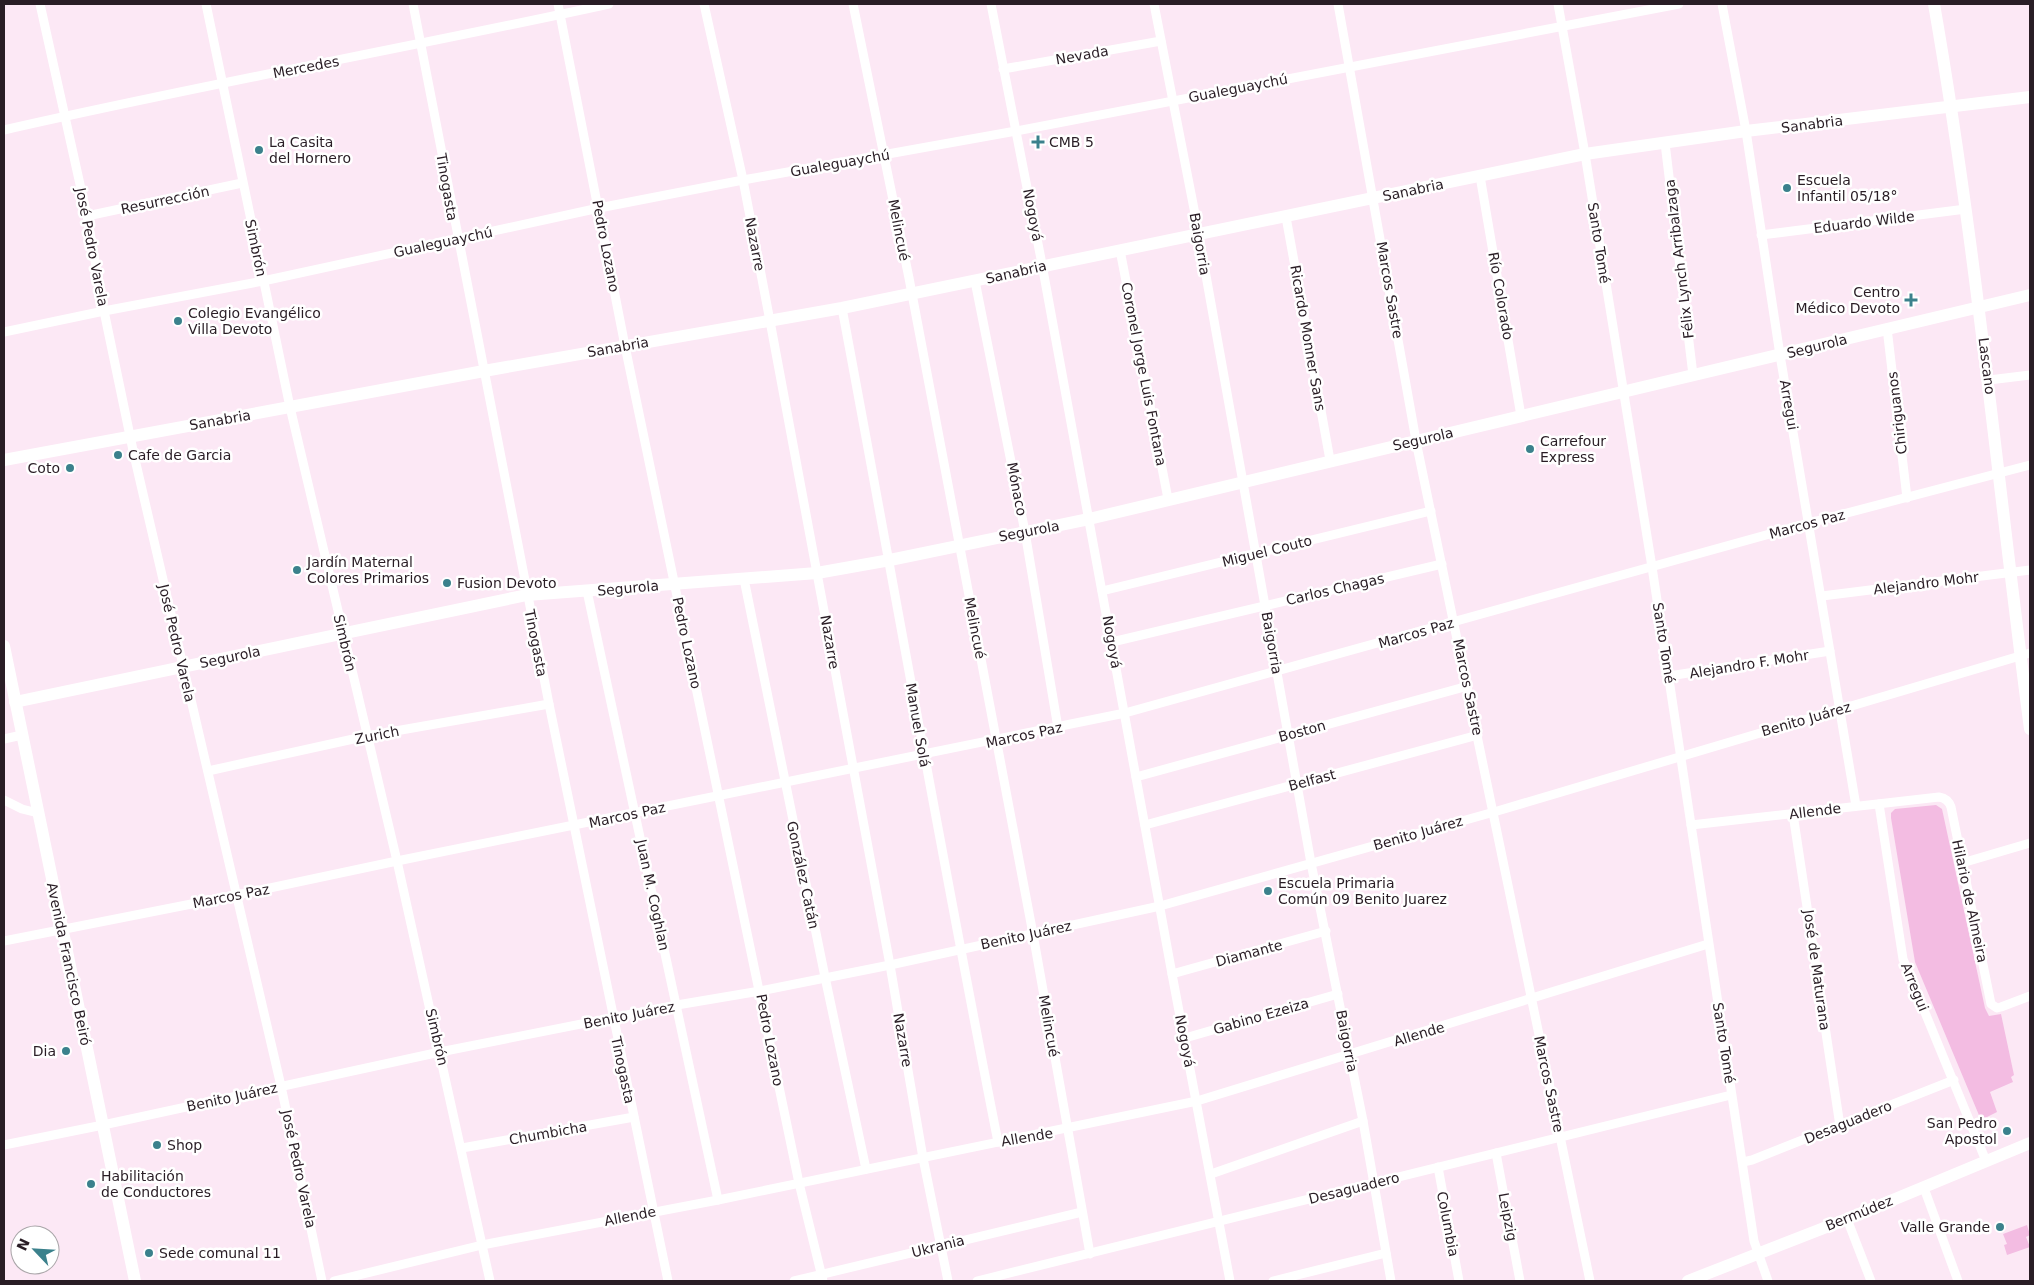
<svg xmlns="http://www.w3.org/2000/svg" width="2034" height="1285" font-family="'DejaVu Sans',sans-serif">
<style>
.green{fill:#f3bce2}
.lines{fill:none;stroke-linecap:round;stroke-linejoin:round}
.street{stroke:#fff;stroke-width:9}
.secondary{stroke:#fff;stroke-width:12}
.poi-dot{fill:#3b818c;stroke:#fff;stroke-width:2}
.labels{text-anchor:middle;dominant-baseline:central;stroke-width:5;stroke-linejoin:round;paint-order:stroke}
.street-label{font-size:14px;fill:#291d25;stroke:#fff}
.poi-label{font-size:14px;fill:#291d25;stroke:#fff;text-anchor:start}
</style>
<rect width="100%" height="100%" fill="#fce8f5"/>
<g class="green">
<polygon points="1936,805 1942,809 1985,1008 1989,1016 2001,1014 2014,1075 2011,1077 2013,1082 1990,1092 1997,1112 1981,1120 1915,962 1891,818 1891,813 1895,809"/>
<polygon points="2027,1225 2030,1235 2026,1237 2030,1247 2007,1255 2004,1245 2007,1244 2003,1234"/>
</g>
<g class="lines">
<g class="street">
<polyline points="40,4 87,216 104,311 134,455 281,1086 322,1281"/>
<polyline points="206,4 290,407 397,861 490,1281"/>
<polyline points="413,4 549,704 668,1281"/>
<polyline points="558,4 625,346 799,1183 823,1281"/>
<polyline points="704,4 743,180 770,321 890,965 923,1158 948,1281"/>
<polyline points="853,4 909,278 1033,934 1090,1254"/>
<polyline points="991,4 1041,259 1172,974 1230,1281"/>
<polyline points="1154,4 1195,214 1311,863 1363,1121 1391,1281"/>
<polyline points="1338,4 1417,446 1590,1281"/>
<polyline points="1558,4 1585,154 1652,567 1754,1241 1768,1281"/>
<polyline points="1722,4 1746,131 1780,355 1856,806"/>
<polyline points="1003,69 1161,41"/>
<path d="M4,130C205,84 407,48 609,4"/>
<polyline points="1665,143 1693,375"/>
<polyline points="1480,176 1521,416"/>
<polyline points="87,216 242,183"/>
<polyline points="1286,217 1330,460"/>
<polyline points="1761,235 1966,209"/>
<polyline points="1120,250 1168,499"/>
<polyline points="975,281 1025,532 1058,728"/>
<path d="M842,308C894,586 943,864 998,1142"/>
<polyline points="1887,328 1907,498"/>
<polyline points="4,332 104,311 263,281 599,208 743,180 1016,131 1679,4"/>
<polyline points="1989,380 2030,375"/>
<polyline points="744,579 825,977 866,1169"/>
<polyline points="587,591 718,1200"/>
<polyline points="1102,591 1431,511"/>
<polyline points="1822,596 2030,570"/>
<polyline points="1112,642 1442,564"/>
<polyline points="1669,676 1830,651"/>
<polyline points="4,739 22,735"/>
<polyline points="208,771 367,736 549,704"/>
<polyline points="1136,777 1468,686"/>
<polyline points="4,800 22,809 38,813"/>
<polyline points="1879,804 1903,959 1986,1161"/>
<polyline points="1793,814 1840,1126"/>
<polyline points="1145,825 1478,735"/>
<path d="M1691,825L1939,797C1945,798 1949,801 1951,807L1991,1004L1997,1008L2001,1007L2030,996"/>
<polyline points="1962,863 2030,843"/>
<polyline points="4,941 237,895 397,861 1125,713 1809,523 2030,465"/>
<polyline points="1172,974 1326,931"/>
<polyline points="1185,1038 1338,994"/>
<polyline points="4,1145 103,1125 440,1052 677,1005 760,991 890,965 1160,906 1494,812 2030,653"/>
<polyline points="462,1148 634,1117"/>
<polyline points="1496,1153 1520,1281"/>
<polyline points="1743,1162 1752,1160 1954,1080"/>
<polyline points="1438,1167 1459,1281"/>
<polyline points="1211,1174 1363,1121"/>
<polyline points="1924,1188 1958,1281"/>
<polyline points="1847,1219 1871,1281"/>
<polyline points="334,1281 482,1245 718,1200 1197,1101 1708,944"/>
<polyline points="794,1281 1082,1212"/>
<polyline points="977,1281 1731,1095"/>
<polyline points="1273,1281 1386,1253"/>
</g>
<g class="secondary">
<path d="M1934,4C1976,244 1998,487 2030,729"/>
<polyline points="4,460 484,371 842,308 1585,154 1746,131 2030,97"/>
<polyline points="4,646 135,1281"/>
<polyline points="15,702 527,595 817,573 890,560 1089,519 2030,295"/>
<polyline points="1688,1281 1847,1219 2030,1143"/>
</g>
</g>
<g class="poi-dot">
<path d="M1035.5 134.5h5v5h5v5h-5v5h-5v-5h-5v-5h5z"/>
<circle cx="259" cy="150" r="5"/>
<circle cx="1787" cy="188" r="5"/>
<path d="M1908.5 292.5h5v5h5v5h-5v5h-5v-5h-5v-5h5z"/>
<circle cx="178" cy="321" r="5"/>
<circle cx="1530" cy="449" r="5"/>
<circle cx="118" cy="455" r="5"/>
<circle cx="70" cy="468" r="5"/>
<circle cx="297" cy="570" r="5"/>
<circle cx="447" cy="583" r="5"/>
<circle cx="1268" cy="891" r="5"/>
<circle cx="66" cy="1051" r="5"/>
<circle cx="2007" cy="1131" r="5"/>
<circle cx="157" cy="1145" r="5"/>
<circle cx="91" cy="1184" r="5"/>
<circle cx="2000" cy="1227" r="5"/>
<circle cx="149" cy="1253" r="5"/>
</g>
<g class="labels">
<g class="street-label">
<text transform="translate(1082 55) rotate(-10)">Nevada</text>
<text transform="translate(306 67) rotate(-11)">Mercedes</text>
<text transform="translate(1238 88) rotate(-11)">Gualeguaychú</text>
<text transform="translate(1812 124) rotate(-7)">Sanabria</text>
<text transform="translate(840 163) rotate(-10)">Gualeguaychú</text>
<text transform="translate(447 187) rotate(80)">Tinogasta</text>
<text transform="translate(1413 190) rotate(-12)">Sanabria</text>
<text transform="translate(165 200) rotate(-12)">Resurrección</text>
<text transform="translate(1033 215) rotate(79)">Nogoyá</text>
<text transform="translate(1864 222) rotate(-7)">Eduardo Wilde</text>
<text transform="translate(899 230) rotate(79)">Melincué</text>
<text transform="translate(443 242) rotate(-12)">Gualeguaychú</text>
<text transform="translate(1599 243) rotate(81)">Santo Tomé</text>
<text transform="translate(755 244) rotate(79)">Nazarre</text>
<text transform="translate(1200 244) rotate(80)">Baigorria</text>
<text transform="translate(606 246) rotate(79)">Pedro Lozano</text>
<text transform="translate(92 247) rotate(79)">José Pedro Varela</text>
<text transform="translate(256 248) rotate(78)">Simbrón</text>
<text transform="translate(1679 259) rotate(-97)">Félix Lynch Arribalzaga</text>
<text transform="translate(1016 272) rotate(-13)">Sanabria</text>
<text transform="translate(1390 290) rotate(80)">Marcos Sastre</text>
<text transform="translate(1501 296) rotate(80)">Río Colorado</text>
<text transform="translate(1308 338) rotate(80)">Ricardo Monner Sans</text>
<text transform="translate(1817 346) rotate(-14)">Segurola</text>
<text transform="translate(618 347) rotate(-10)">Sanabria</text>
<text transform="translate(1987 366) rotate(83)">Lascano</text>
<text transform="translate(1144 374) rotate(79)">Coronel Jorge Luis Fontana</text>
<text transform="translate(1789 405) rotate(80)">Arregui</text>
<text transform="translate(1897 413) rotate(-97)">Chiriguanos</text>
<text transform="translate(220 420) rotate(-10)">Sanabria</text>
<text transform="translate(1423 439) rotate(-13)">Segurola</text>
<text transform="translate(1017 489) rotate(79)">Mónaco</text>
<text transform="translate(1807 524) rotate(-15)">Marcos Paz</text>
<text transform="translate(1029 531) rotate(-11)">Segurola</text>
<text transform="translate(1267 551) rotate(-14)">Miguel Couto</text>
<text transform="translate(1926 583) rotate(-7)">Alejandro Mohr</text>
<text transform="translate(628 588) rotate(-5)">Segurola</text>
<text transform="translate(1335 589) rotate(-13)">Carlos Chagas</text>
<text transform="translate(975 628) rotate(79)">Melincué</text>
<text transform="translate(1416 633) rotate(-16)">Marcos Paz</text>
<text transform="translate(830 642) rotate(80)">Nazarre</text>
<text transform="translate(1112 642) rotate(80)">Nogoyá</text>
<text transform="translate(177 643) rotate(77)">José Pedro Varela</text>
<text transform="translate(345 643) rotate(77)">Simbrón</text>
<text transform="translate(536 643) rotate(79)">Tinogasta</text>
<text transform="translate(687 643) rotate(78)">Pedro Lozano</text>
<text transform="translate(1272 643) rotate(80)">Baigorria</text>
<text transform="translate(1664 643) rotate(81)">Santo Tomé</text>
<text transform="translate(230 657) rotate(-12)">Segurola</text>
<text transform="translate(1749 664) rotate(-9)">Alejandro F. Mohr</text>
<text transform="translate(1468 687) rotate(78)">Marcos Sastre</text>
<text transform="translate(1806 719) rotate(-16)">Benito Juárez</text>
<text transform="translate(918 725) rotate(80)">Manuel Solá</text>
<text transform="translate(1302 731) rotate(-15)">Boston</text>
<text transform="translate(377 735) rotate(-11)">Zurich</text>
<text transform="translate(1024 735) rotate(-12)">Marcos Paz</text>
<text transform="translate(1312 780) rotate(-15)">Belfast</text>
<text transform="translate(1815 811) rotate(-7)">Allende</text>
<text transform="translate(627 815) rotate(-12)">Marcos Paz</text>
<text transform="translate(1418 833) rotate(-16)">Benito Juárez</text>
<text transform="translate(803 875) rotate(78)">González Catán</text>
<text transform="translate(653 895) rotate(78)">Juan M. Coghlan</text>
<text transform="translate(231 896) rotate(-11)">Marcos Paz</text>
<text transform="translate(1970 901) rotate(78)">Hilario de Almeira</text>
<text transform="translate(1026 935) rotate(-12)">Benito Juárez</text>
<text transform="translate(1249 953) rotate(-15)">Diamante</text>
<text transform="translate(69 964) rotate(78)">Avenida Francisco Beiró</text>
<text transform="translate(1817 970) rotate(82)">José de Maturana</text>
<text transform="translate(1915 987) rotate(68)">Arregui</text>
<text transform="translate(629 1015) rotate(-11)">Benito Juárez</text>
<text transform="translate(1261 1016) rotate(-16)">Gabino Ezeiza</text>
<text transform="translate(1049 1026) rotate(80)">Melincué</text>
<text transform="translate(1419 1034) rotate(-17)">Allende</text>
<text transform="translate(437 1037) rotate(77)">Simbrón</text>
<text transform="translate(770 1040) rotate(79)">Pedro Lozano</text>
<text transform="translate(903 1040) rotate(80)">Nazarre</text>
<text transform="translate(1185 1041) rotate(79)">Nogoyá</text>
<text transform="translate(1347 1041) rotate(79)">Baigorria</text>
<text transform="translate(1724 1043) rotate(81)">Santo Tomé</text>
<text transform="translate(623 1070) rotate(78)">Tinogasta</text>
<text transform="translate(1549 1084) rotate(78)">Marcos Sastre</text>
<text transform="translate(232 1097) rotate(-12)">Benito Juárez</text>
<text transform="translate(1848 1122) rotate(-22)">Desaguadero</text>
<text transform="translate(548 1133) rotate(-10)">Chumbicha</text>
<text transform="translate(1027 1137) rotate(-10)">Allende</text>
<text transform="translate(299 1169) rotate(78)">José Pedro Varela</text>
<text transform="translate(1354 1188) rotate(-14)">Desaguadero</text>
<text transform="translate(1859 1213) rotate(-22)">Bermúdez</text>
<text transform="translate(630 1216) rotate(-11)">Allende</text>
<text transform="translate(1508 1217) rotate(79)">Leipzig</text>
<text transform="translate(1448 1224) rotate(79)">Columbia</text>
<text transform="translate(938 1246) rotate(-14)">Ukrania</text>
</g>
<g class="poi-label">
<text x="269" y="142">La Casita<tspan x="269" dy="16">del Hornero</tspan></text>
<text x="1049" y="142">CMB 5</text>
<text x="1797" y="180">Escuela<tspan x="1797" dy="16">Infantil 05/18°</tspan></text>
<text x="1900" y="292" text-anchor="end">Centro<tspan x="1900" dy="16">Médico Devoto</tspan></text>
<text x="188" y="313">Colegio Evangélico<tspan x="188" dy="16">Villa Devoto</tspan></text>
<text x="1540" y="441">Carrefour<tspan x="1540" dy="16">Express</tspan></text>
<text x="128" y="455">Cafe de Garcia</text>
<text x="60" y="468" text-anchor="end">Coto</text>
<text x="307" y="562">Jardín Maternal<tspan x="307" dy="16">Colores Primarios</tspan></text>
<text x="457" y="583">Fusion Devoto</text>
<text x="1278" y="883">Escuela Primaria<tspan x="1278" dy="16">Común 09 Benito Juarez</tspan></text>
<text x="56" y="1051" text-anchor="end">Dia</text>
<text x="1997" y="1123" text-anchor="end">San Pedro<tspan x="1997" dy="16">Apostol</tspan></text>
<text x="167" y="1145">Shop</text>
<text x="101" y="1176">Habilitación<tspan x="101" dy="16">de Conductores</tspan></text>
<text x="1990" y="1227" text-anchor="end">Valle Grande</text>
<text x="159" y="1253">Sede comunal 11</text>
</g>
</g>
<rect width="2034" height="1285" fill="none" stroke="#291d25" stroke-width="10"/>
<g transform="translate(35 1250) rotate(295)"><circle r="24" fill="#ffffff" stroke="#a9a5a8"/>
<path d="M0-4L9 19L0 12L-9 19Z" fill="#3b818c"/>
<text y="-8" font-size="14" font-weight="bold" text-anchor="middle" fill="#291d25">N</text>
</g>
</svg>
